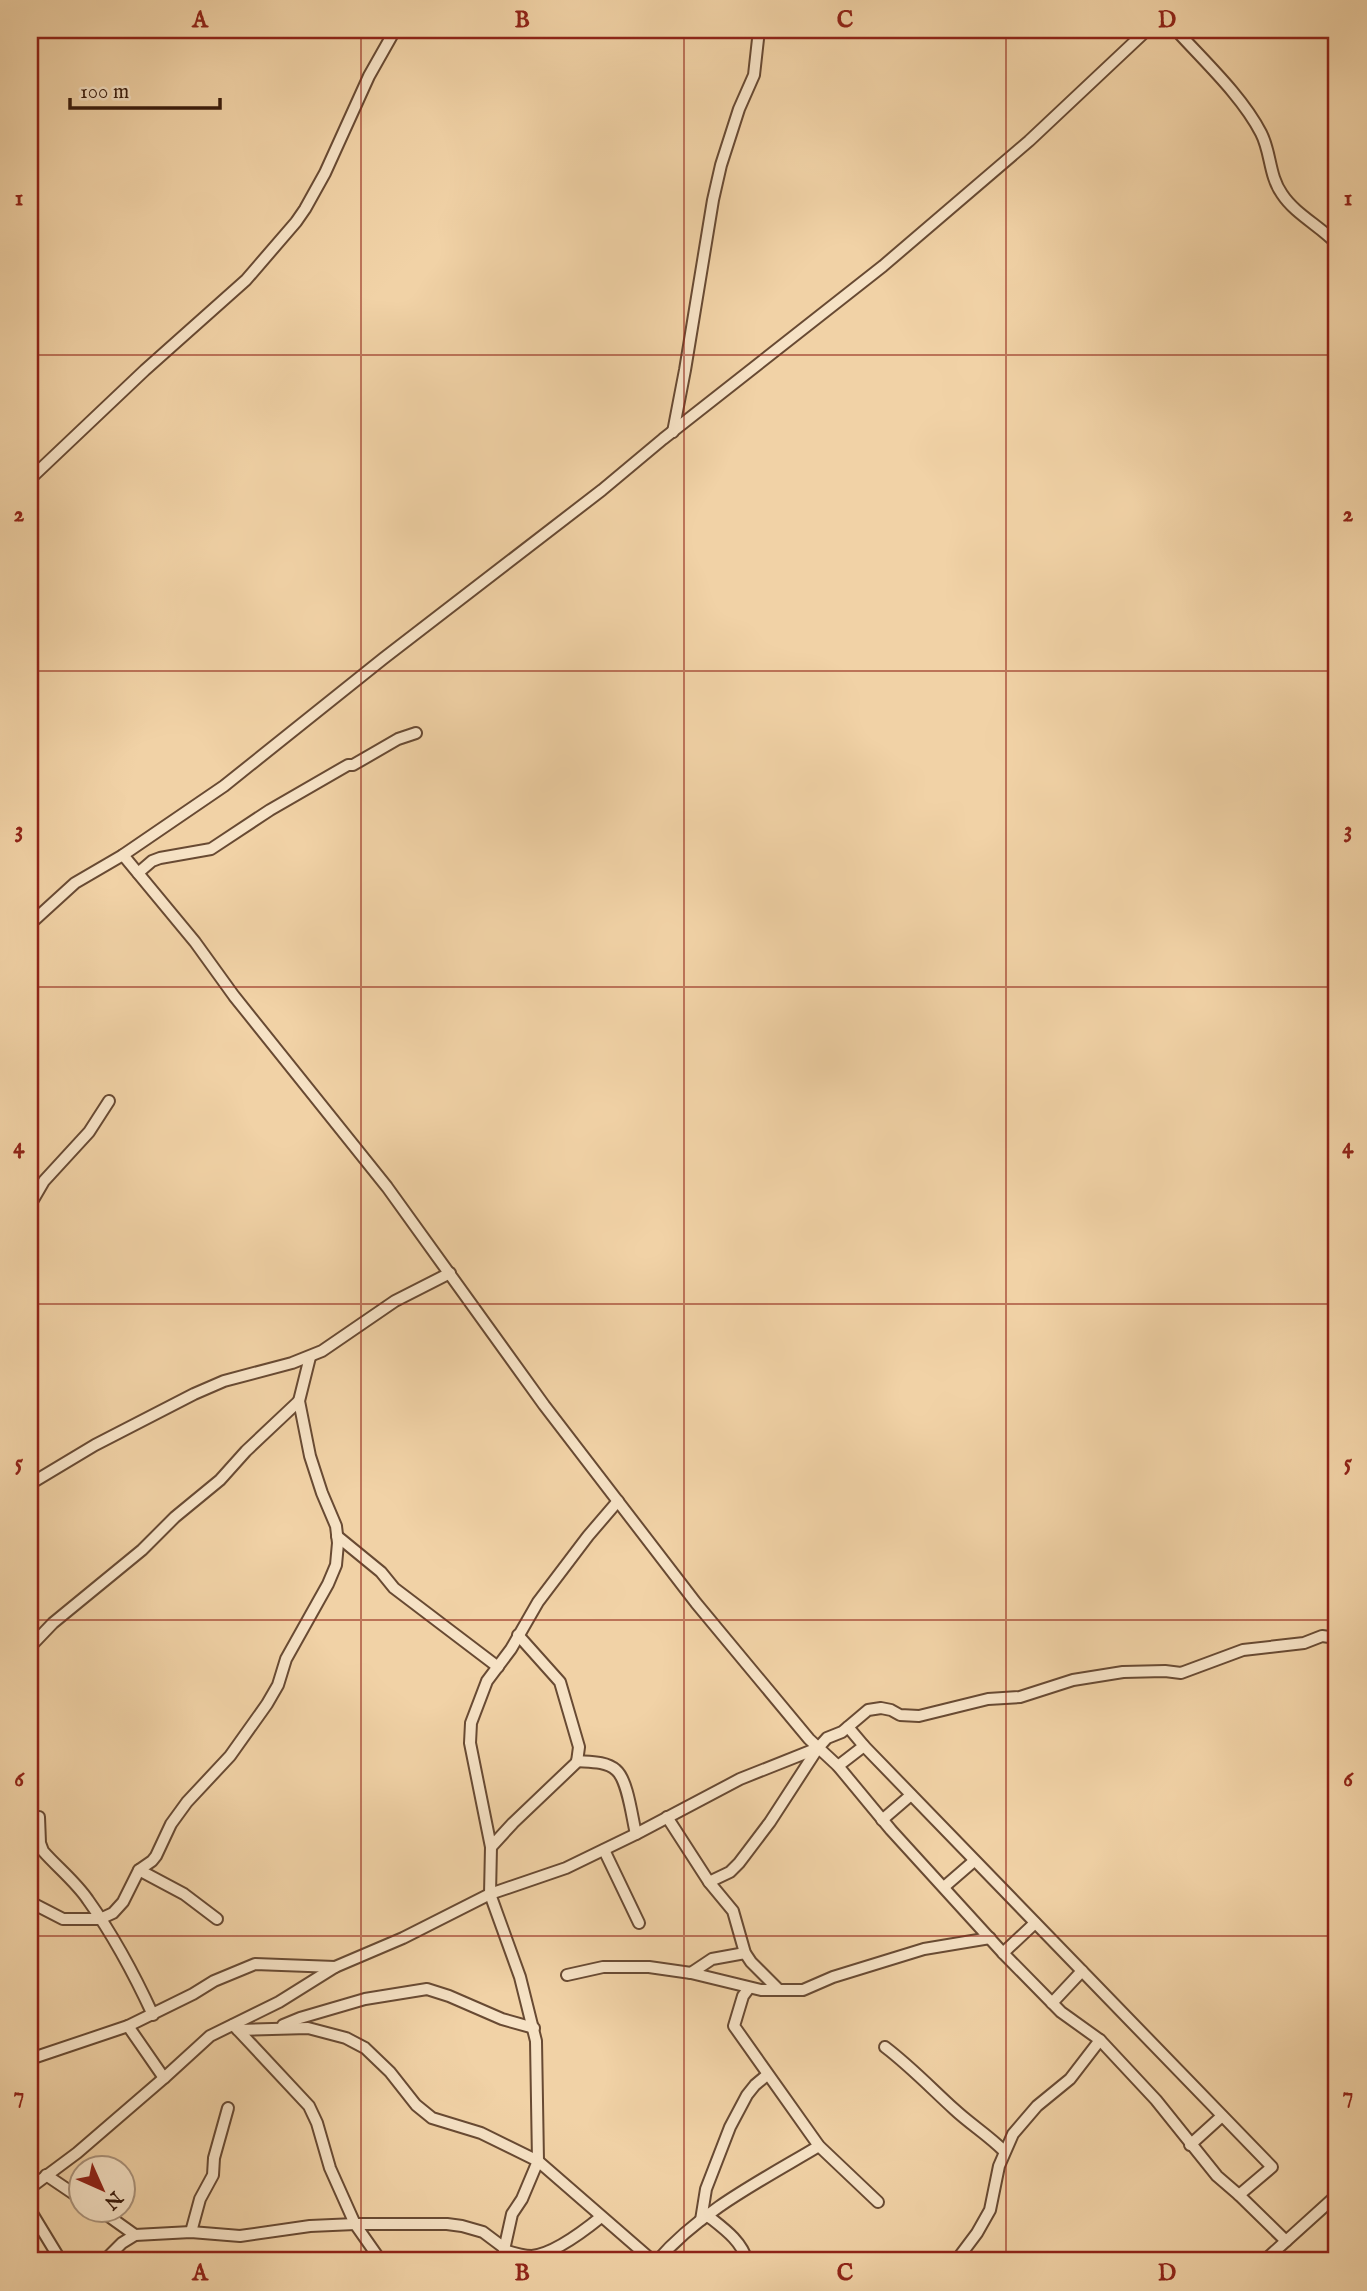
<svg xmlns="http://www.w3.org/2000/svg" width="1367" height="2291" font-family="'IM FELL English',serif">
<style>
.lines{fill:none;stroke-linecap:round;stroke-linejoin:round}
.street-casing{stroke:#684a33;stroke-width:14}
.street{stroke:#f6e2c5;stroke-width:10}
.grid{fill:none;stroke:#8f2418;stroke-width:2;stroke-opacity:0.55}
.neatline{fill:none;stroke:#8f2418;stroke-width:2.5}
.grid-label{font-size:23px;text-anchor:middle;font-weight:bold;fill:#8f2418}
</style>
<rect width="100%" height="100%" fill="#f1d2a6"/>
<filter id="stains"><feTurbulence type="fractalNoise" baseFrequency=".00286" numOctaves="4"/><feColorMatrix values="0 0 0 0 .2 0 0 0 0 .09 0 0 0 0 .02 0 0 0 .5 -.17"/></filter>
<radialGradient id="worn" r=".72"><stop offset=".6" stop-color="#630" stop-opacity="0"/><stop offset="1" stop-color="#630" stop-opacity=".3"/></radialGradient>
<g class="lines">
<defs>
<g id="street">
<path d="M1176,30C1204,61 1242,96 1261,133C1271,152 1269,176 1282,194C1295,214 1320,226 1337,244"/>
<polyline points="673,432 685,370 713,200 721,165 739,109 754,75 759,30"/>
<polyline points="30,479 145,370 246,280 296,222 305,209 325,173 369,76 395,30"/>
<polyline points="123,855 195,942 234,996 387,1187 544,1405 696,1603 809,1739 838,1766 891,1830 1003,1953 1061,2012 1100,2040 1156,2100 1217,2176 1239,2195 1286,2241"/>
<polyline points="138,873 152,861 160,858 211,849 270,810 348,765 353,765 398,739 416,733"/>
<polyline points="30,924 75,883 123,855 224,786 384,658 602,490 663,439 883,266 1029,141 1147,30"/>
<polyline points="30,1205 44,1181 89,1132 109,1101"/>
<polyline points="30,1484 95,1445 194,1394 224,1381 292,1363 322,1351 395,1301 450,1273"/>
<polyline points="337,1536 381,1572 394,1588 498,1667"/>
<polyline points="30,1647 53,1623 142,1550 175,1517 220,1480 246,1451 299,1401"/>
<polyline points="848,1727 864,1746 1272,2167 1239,2195"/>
<path d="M577,1761C589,1762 606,1761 616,1770C628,1780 632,1818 636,1834"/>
<polyline points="838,1766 864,1746"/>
<path d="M39,1817L40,1843L43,1851C57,1867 76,1882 88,1900C113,1935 135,1976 153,2015"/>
<polyline points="667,1817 709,1882 733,1911 745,1953 751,1962 779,1990"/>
<polyline points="882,1820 911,1795"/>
<polyline points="491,1847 513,1823 577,1762 579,1747 560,1682 518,1635"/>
<polyline points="604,1850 639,1923"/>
<polyline points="139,1870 184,1894 217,1919"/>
<polyline points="709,1882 730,1872 739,1863 770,1822 818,1748"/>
<polyline points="944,1887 974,1861"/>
<polyline points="30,1902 63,1919 100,1919 113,1913 123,1902 139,1870 152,1861 156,1856 171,1824 187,1802 230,1756 267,1704 278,1685 286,1659 328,1584 336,1565 338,1543 336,1526 322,1493 310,1456 299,1401 310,1357"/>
<polyline points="1003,1953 1035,1923"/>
<polyline points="691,1973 712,1959 745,1953"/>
<polyline points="567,1975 603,1967 649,1967 691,1973 761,1990 803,1990 833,1977 924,1949 990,1938"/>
<polyline points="749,1988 743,1996 734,2026 819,2146 878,2202"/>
<polyline points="1052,2003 1082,1971"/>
<polyline points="233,2025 238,2030 308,2028 346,2038 365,2048 390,2072 416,2105 432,2118 481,2133 538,2161 653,2261"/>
<polyline points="283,2025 300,2018 365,1999 427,1989 449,1996 502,2019 534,2028"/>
<polyline points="128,2026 164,2078"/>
<polyline points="238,2030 309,2106 317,2123 330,2168 355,2224 381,2261"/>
<path d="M885,2047C910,2066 931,2088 954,2109C970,2124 988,2135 1004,2151"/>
<polyline points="30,2059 128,2026 193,1994 214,1981 255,1964 335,1967"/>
<polyline points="1190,2145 1222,2116"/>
<polyline points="46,2175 80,2198"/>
<polyline points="30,2188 77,2153 164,2078 210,2036 279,2002 335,1967 403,1938 490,1894 566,1868 636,1834 740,1779 818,1748 827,1738 842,1732 868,1710 881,1708 891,1710 900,1715 919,1716 988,1699 1020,1697 1073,1680 1123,1672 1165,1671 1181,1673 1243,1650 1304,1643 1322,1636 1337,1638"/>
<polyline points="30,2210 61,2261"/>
<polyline points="100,2210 135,2235"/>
<path d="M708,2216C723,2228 742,2241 747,2261"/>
<polyline points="701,2220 706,2189 730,2127 747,2095 755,2085 767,2075"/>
<polyline points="191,2232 200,2199 213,2175 214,2158 228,2108"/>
<polyline points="504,2250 512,2214 522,2199 538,2161 536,2041 520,1977 490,1894 491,1847 470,1743 471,1723 487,1681 511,1649 538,1602 588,1536 618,1501"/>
<path d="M104,2261L122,2243L135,2235L191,2232L240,2236L310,2226L355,2224H447L462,2226L483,2232L503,2247L504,2250C513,2253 523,2256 532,2256C553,2254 585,2230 601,2217"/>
<path d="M657,2261C700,2211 762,2180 819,2146"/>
<polyline points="956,2261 977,2233 990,2210 999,2166 1013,2134 1037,2106 1070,2079 1100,2040"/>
<polyline points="1264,2261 1337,2195"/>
</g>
</defs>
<use href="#street" class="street-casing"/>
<use href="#street" class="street"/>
</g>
<path class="grid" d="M361,30V2261M684,30V2261M1006,30V2261M30,355H1337M30,671H1337M30,987H1337M30,1304H1337M30,1620H1337M30,1936H1337"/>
<rect width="1367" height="2291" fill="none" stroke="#f1d2a6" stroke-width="77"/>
<g transform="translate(102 2189) rotate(135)"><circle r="33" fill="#f6e2c5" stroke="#ab937b" stroke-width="2"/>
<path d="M0-5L12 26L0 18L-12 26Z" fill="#8f2418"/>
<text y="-10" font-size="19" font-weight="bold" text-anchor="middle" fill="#3a1c0d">N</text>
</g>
<path d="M70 98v10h150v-10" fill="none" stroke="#3a1c0d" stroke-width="3.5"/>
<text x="80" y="98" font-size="21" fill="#3a1c0d" stroke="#f6e2c5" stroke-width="5" paint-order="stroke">100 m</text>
<rect x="38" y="38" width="1290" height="2214" class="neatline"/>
<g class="grid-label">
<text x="200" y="27">A</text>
<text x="522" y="27">B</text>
<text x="845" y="27">C</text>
<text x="1167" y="27">D</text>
<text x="19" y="205">1</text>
<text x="1348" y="205">1</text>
<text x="19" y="521">2</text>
<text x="1348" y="521">2</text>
<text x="19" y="837">3</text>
<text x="1348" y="837">3</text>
<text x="19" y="1153">4</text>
<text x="1348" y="1153">4</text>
<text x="19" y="1470">5</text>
<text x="1348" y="1470">5</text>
<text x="19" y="1786">6</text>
<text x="1348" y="1786">6</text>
<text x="19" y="2102">7</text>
<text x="1348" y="2102">7</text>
<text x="200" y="2280">A</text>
<text x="522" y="2280">B</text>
<text x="845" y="2280">C</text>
<text x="1167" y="2280">D</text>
</g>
<rect width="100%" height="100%" filter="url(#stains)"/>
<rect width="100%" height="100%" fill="url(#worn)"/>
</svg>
